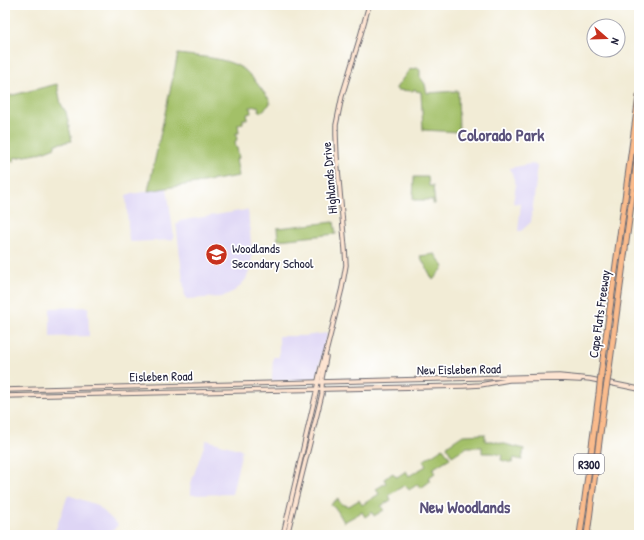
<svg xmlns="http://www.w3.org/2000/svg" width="644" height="540" font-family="'Patrick Hand',sans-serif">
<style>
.built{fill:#ded5f5}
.green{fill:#a3c068;stroke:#627152}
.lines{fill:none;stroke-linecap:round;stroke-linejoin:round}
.secondary-casing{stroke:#6b6971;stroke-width:5.5}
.motorway-casing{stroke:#6b6971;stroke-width:7}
.secondary{stroke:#fde4d1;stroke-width:3.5}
.motorway{stroke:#fabb8c;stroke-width:5}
.motorway-bridge-casing{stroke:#6b6971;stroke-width:7;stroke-linecap:butt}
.motorway-bridge{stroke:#fabb8c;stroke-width:5}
.labels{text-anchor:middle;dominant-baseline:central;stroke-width:3.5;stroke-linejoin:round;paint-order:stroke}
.shield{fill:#fff;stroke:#646476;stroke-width:1}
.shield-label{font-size:12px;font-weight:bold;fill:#22223b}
.street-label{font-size:13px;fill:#22223b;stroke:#fff}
.poi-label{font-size:13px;fill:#22223b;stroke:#fff;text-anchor:start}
.district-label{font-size:17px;font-weight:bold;fill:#5b527b;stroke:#fff}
</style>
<rect width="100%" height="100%" fill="#fff"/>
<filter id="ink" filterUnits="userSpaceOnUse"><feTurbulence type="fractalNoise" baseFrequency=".025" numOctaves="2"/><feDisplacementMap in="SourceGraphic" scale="8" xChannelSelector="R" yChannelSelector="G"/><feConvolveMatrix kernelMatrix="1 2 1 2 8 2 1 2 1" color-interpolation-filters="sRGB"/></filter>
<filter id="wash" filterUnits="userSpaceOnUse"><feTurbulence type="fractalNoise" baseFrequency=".012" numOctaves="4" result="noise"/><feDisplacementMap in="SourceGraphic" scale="16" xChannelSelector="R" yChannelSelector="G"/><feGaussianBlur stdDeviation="0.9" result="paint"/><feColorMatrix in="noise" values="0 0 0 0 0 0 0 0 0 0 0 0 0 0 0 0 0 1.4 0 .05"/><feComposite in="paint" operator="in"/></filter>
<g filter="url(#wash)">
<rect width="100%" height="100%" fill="#f2ecd6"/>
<g class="built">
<polygon points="530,164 538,165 531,222 521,231 518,231 521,204 513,203 516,185 510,168"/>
<polygon points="167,188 174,237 172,240 132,242 129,241 126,195"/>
<polygon points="246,210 248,211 252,253 251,267 246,279 239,287 234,291 222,297 187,299 185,297 176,223 179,223 179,221"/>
<polygon points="88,307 89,336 50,337 50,309 51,308"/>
<polygon points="328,333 316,378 312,380 272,381 273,357 279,357 279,336 304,336"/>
<polygon points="206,440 242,450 232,494 191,495 191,483"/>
<polygon points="68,495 97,505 118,525 108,535 54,534"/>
</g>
<g class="green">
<path d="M178,54C200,57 228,57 246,71C255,79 262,91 270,100V104L260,113L258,106L250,107L251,113L247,114L248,119H243V123L238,124L239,133H236L237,140L235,141L236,148H237L239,158L236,159L239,176L148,191Z"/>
<polygon points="417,68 420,70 420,77 425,84 427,93 458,91 459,132 423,130 421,92 416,91 415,89 414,89 413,91 397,90 396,89 396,88 409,70"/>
<polygon points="57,84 61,104 66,112 72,141 55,144 55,147 37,154 14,158 14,161 5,162 5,97"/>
<polygon points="414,177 428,177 429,186 433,186 435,204 433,204 433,200 413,200"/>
<polygon points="334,222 336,234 278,240 277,228"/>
<polygon points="435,254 444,267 433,280 420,256"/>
<polygon points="485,434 485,441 493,441 524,449 522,460 514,458 512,463 501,460 502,455 492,453 482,453 482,447 467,447 452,456 447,447 448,445 463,435"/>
<polygon points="443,448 450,458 432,469 435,473 428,478 430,481 429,481 429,482 421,488 418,484 409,490 405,485 389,495 391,500 381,506 384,510 374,516 372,512 365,517 362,512 344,522 337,510 331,505 333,502 338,499 341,504 349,506 359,500 362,505 379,494 376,489 386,483 384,479 393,473 395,476 397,477 406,471 409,476 426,466 423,461"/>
</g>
</g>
<g filter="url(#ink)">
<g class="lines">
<defs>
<g id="secondary">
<polyline points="5,390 559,376 590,379 639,389"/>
<polyline points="5,396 464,386 480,385 509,380 559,379 580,380"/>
<path d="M283,535L316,393C318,379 321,365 326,352L342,288L346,265L345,249L337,159L336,135V125L342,96L360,37L369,5"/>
<polyline points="287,535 322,394 322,378 326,357"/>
</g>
<g id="motorway">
<polyline points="601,374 639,96"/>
<polyline points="608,376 639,145"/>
<polyline points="580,535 599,394"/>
<polyline points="587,535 605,395"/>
</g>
</defs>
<use href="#secondary" class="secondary-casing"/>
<use href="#motorway" class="motorway-casing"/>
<use href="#secondary" class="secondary"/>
<use href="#motorway" class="motorway"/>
<defs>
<g id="motorway-bridge">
<polyline points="599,394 601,374"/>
<polyline points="605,395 608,376"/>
</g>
</defs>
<use href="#motorway-bridge" class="motorway-bridge-casing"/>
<use href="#motorway-bridge" class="motorway-bridge"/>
</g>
</g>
<defs>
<symbol id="school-disc" viewBox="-11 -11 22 22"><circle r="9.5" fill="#c8321e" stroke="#fff"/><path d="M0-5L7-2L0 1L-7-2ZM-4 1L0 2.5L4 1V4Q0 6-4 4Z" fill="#fff"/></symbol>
</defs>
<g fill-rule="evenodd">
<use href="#school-disc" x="204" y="242" width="25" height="25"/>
</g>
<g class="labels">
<rect class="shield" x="574" y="454" width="30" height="20" rx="3"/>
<g class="shield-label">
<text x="589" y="464">R300</text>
</g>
<g class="street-label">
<text transform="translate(329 178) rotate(-95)">Highlands Drive</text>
<text transform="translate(599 314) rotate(-82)">Cape Flats Freeway</text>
<text transform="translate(459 369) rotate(-1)">New Eisleben Road</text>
<text transform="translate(161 376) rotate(-1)">Eisleben Road</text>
</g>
<g class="poi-label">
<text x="232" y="248">Woodlands<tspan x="232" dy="15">Secondary School</tspan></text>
</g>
<g class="district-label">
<text x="501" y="134">Colorado Park</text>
<text x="465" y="506">New Woodlands</text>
</g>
</g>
<rect width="644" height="540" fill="none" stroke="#fff" stroke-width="20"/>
<g transform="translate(606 38) rotate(110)"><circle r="19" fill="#ffffff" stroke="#a7a7b1"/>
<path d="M0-3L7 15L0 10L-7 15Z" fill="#c8321e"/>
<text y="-6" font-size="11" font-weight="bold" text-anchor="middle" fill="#22223b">N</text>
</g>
</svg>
